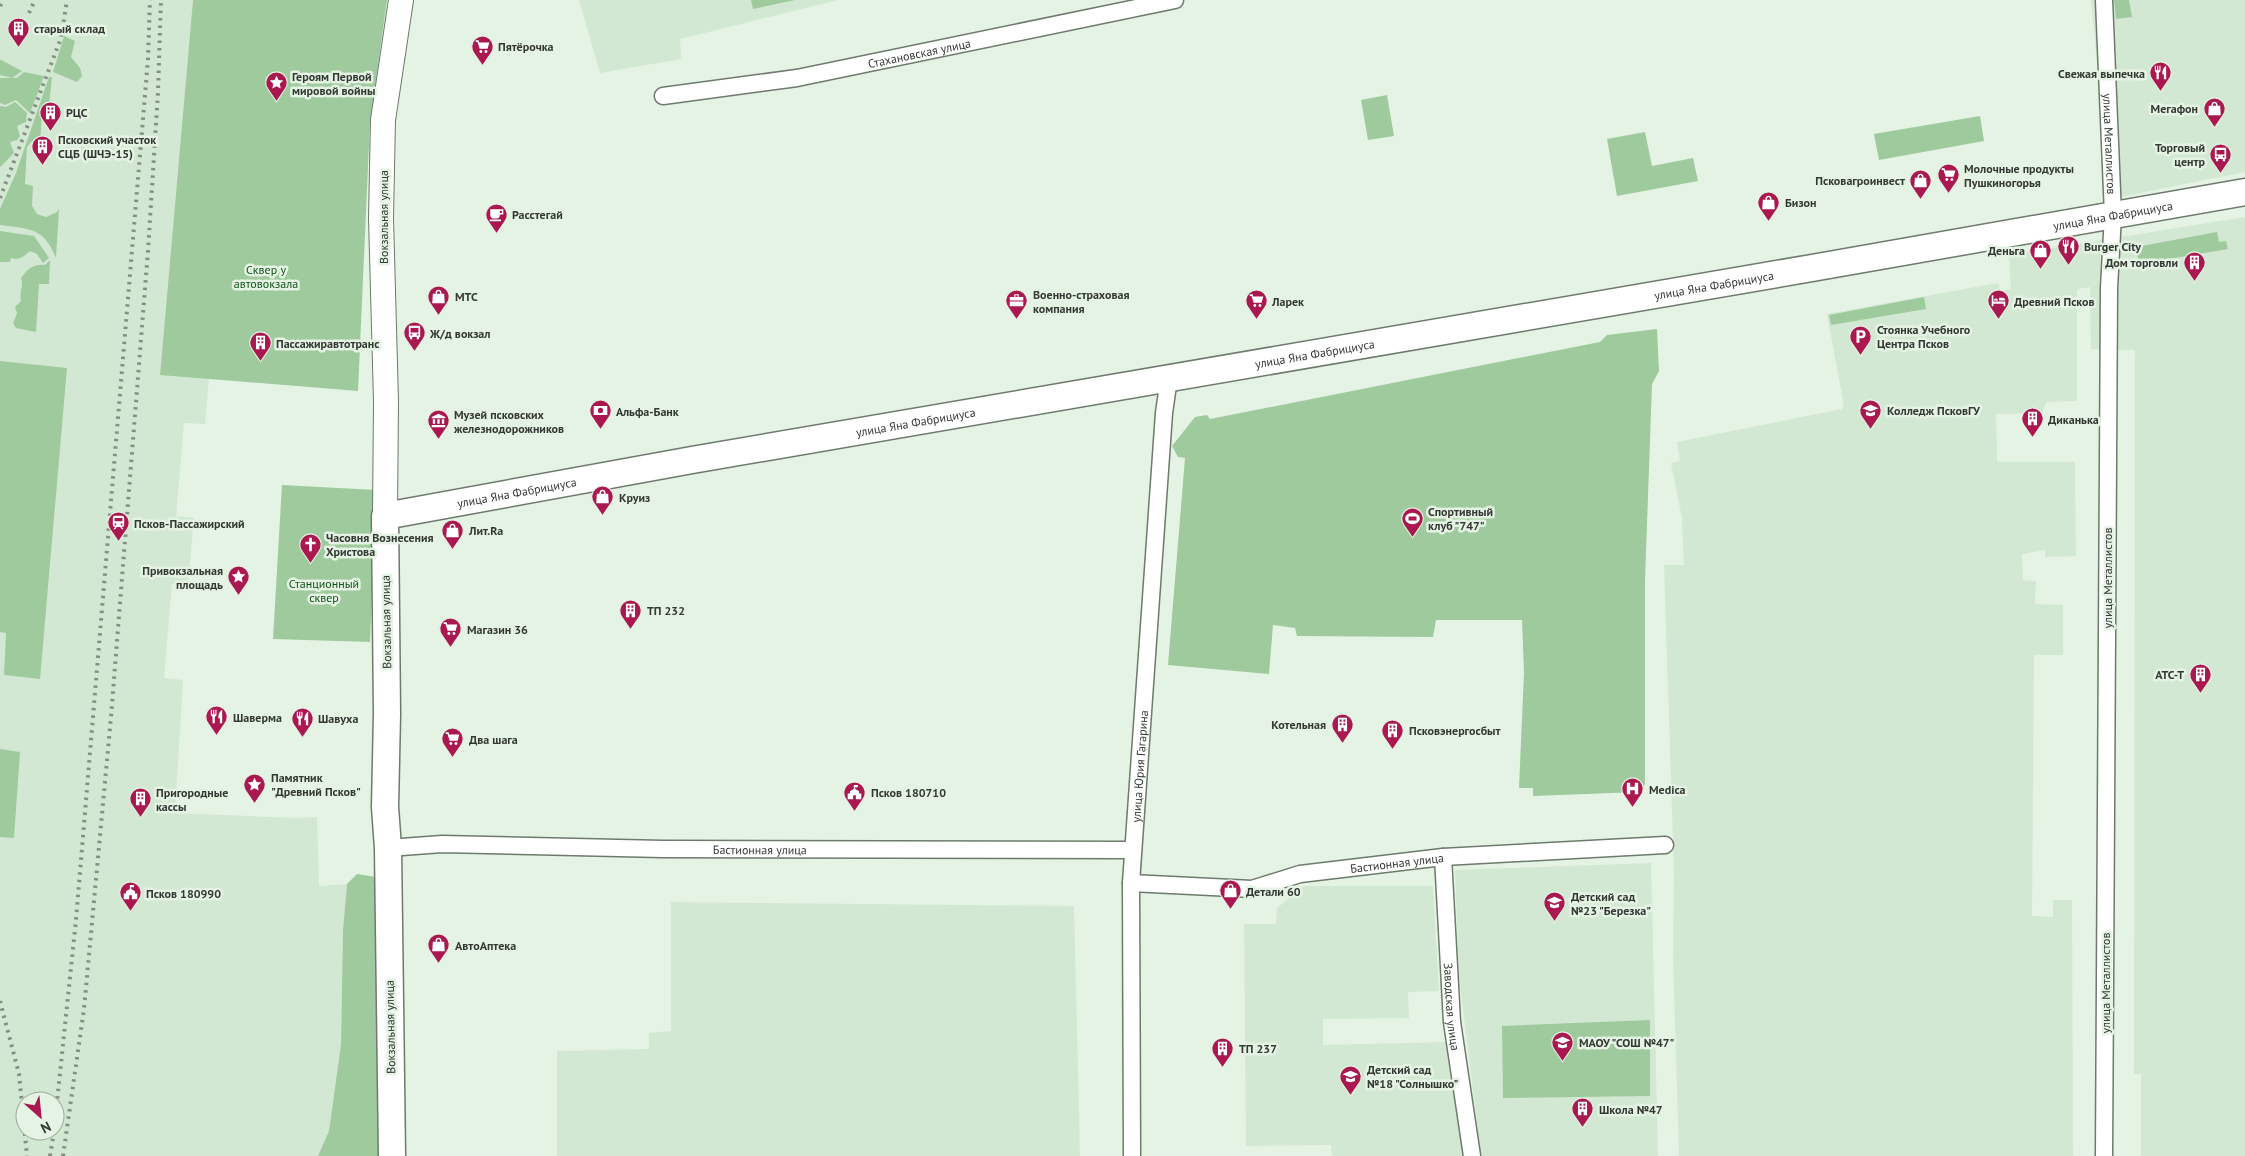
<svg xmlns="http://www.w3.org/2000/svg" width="2245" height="1156" font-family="'PT Sans',sans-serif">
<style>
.built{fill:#d3e8d2;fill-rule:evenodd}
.green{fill:#9fca9d}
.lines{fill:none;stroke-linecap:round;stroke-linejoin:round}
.minor-casing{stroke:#6d7a6c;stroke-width:19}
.secondary-casing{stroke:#6d7a6c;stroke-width:26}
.primary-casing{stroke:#6d7a6c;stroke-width:29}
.minor{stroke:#fff;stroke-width:16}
.secondary{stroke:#fff;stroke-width:24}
.primary{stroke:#fff;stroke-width:26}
.rail{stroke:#868f85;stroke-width:4;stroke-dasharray:2.5 5;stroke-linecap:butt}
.labels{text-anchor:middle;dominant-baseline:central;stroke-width:5;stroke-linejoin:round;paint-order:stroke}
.poi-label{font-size:12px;font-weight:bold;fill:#343933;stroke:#e4f3e3;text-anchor:start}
.street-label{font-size:12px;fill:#343933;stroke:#e4f3e3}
.park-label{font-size:12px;fill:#105316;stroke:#e4f3e3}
</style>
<rect width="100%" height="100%" fill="#e4f3e3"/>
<g class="built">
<path d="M0,0H193L160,374L209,378L205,424L184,423L176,516L194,518L188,585L172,584L164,678L183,680L175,813L296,818L317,817L319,886L347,884L343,930L341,1044L329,1131L318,1156H0ZM25,1101H55V1131H25Z"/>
<polygon points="579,0 838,0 680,39 681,59 600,73"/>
<polygon points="2091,0 2245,0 2245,172 2110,199"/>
<polygon points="2245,217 2245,1156 2141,1156 2141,1074 2134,1074 2135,350 2091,349 2090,287 2077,289 2077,401 2046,402 2042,413 1996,414 1997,462 2075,462 2076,556 2045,557 2045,550 2022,554 2023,580 2036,581 2035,604 2063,605 2063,655 2034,655 2032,916 2053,917 2053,900 2072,900 2073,1156 1679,1156 1673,957 1674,873 1664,565 1684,565 1682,518 1671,463 1680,461 1677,442 1842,409 1844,406 1827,314 1998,283 2000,291 2011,289 2009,255"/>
<polygon points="1651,863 1658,1156 1481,1156 1459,977 1455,870"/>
<polygon points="1304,886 1433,886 1439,991 1408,992 1409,1018 1323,1019 1323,1045 1446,1042 1464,1156 1332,1156 1331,1145 1246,1146 1244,924 1276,924 1277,908"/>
<polygon points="671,902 1074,906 1080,1156 557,1156 557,1051 649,1049 649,1033 671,1031"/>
</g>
<g class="green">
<polygon points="193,0 387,0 370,122 358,391 160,375"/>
<polygon points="751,0 795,0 753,9"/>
<polygon points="2114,0 2129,0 2132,17 2116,19"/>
<polygon points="64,36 75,41 71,57 80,68 82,76 77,82 53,72"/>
<polygon points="0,60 1,60 22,71 12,78 0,75"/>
<polygon points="24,72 44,76 30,113 16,100 5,105 0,103 0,78 17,78"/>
<path d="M49,77H52L48,114L42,113L40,143L31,142L27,147L25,184L33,186L32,206L37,214L46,217L57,212L59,209L56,258C44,227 29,229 0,225V209L16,173Z"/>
<polygon points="1387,95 1394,136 1368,140 1361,100"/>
<polygon points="15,102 27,113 26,122 17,126 20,136 17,140 10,142 14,153 0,167 0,106 6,107"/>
<polygon points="1980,116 1984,141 1879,160 1874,134"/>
<polygon points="1645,132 1652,166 1693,158 1698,181 1617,196 1607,139"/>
<path d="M0,231L34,236L49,258L43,263L37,254L30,251C24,256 20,261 11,258L10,262H0Z"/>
<polygon points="2217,232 2219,242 2226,241 2228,249 2139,264 2136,247"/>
<path d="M50,260L49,284H39L36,332L16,328L13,323L17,313L15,307L21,301C19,292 24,286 21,278C28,269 33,264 45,265Z"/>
<polygon points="1924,297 1926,309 1831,325 1829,315"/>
<polygon points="1657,329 1659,371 1652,384 1645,580 1645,784 1639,792 1533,796 1533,788 1519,788 1524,673 1522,620 1436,620 1433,637 1297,636 1295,628 1273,625 1269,674 1168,665 1185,458 1178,457 1172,446 1195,417 1207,415 1210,419 1600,342 1607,335"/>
<polygon points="0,361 67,368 40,679 4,675 6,633 0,632"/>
<polygon points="282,485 376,490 370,642 273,639"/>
<polygon points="0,749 20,752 14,838 0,837"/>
<polygon points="357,874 376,877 379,1156 318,1156 329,1131 341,1044 343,930 347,884"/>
<polygon points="1650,1020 1650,1096 1503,1098 1502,1026"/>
</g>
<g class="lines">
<defs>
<g id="minor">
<path id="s1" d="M2104,0L2113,215L2109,288L2104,1156"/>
<path id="s2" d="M663,96L797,78L1175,0"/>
<path id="s3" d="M388,848L442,844L663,849L1133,850"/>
<path id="s4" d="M1443,857L1452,1022L1472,1156"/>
<path id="s5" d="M1131,883L1252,889L1300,874L1443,857L1665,845"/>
<path id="s6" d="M1132,1156L1131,883L1164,413L1169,378"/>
</g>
<polyline id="secondary" points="385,516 386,401 381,218 383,120 401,0"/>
<g id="primary">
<path id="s7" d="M392,1156L388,848L385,807L387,714L385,516L692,460L1812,268L2245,192"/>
</g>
</defs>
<use href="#minor" class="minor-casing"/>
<use href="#secondary" class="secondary-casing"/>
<use href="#primary" class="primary-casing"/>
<use href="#minor" class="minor"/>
<use href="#secondary" class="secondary"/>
<use href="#primary" class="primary"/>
<g class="rail">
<polyline points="0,6 4,0"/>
<polyline points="29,13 35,0"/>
<polyline points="0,198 61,38 67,0"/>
<polyline points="0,1001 19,1074 27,1156"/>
<polyline points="55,1121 76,920 148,59 150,0"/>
<polyline points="50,1156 54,1131"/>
<polyline points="63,1156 84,1009 111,717 148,251 158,92 161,0"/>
</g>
</g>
<defs>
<symbol id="building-pin" viewBox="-11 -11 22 30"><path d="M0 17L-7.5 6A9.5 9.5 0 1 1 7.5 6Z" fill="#aa184f" stroke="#e4f3e3"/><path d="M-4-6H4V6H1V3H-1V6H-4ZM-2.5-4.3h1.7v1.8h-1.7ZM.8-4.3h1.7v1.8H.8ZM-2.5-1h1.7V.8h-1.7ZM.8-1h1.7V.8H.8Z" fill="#fff"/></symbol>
<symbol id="supermarket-pin" viewBox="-11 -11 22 30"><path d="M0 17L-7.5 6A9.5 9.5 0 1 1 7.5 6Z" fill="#aa184f" stroke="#e4f3e3"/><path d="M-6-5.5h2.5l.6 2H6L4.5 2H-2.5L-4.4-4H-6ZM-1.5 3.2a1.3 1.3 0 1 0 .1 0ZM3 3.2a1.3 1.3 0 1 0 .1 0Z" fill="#fff"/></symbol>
<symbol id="restaurant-pin" viewBox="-11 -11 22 30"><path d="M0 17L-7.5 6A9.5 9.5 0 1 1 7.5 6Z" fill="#aa184f" stroke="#e4f3e3"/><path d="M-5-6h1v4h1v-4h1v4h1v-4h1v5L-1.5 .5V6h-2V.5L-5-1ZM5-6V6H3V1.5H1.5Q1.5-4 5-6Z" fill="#fff"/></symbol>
<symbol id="sight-pin" viewBox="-11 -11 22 30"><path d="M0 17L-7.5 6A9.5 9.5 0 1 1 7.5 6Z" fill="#aa184f" stroke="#e4f3e3"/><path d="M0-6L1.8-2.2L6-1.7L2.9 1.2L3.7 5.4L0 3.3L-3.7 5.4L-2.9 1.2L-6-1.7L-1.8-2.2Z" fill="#fff"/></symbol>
<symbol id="shop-pin" viewBox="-11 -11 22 30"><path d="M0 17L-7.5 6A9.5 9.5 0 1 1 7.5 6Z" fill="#aa184f" stroke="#e4f3e3"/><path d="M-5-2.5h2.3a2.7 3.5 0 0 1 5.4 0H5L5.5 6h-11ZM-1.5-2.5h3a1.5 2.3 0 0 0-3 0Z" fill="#fff"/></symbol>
<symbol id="bus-pin" viewBox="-11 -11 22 30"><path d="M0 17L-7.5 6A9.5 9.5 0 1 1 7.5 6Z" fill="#aa184f" stroke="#e4f3e3"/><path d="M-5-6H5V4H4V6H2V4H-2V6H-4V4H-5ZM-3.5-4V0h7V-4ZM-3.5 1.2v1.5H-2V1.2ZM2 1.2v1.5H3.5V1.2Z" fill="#fff"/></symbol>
<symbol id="cafe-pin" viewBox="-11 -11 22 30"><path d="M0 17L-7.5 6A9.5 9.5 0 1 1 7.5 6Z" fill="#aa184f" stroke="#e4f3e3"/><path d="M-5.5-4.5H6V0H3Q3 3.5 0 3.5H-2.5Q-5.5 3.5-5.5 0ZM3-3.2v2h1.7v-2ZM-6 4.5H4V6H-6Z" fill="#fff"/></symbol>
<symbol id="office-pin" viewBox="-11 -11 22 30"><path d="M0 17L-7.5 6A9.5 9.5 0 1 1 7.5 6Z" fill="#aa184f" stroke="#e4f3e3"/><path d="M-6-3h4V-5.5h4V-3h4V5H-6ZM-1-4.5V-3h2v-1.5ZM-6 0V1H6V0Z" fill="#fff"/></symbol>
<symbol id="hotel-pin" viewBox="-11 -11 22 30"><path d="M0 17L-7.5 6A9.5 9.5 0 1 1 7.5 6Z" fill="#aa184f" stroke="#e4f3e3"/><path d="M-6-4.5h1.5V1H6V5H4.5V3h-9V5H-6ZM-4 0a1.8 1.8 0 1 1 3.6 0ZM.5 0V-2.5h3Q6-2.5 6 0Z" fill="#fff"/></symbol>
<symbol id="parking-pin" viewBox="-11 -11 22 30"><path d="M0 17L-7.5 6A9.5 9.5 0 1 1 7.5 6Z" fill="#aa184f" stroke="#e4f3e3"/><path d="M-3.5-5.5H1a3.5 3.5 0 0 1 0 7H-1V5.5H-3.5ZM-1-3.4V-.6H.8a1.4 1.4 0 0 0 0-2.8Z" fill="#fff"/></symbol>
<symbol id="university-pin" viewBox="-11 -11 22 30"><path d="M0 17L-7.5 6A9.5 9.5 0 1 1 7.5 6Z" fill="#aa184f" stroke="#e4f3e3"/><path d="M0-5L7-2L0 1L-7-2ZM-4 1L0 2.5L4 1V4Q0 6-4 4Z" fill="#fff"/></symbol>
<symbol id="bank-pin" viewBox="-11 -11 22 30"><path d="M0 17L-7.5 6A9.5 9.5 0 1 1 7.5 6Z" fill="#aa184f" stroke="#e4f3e3"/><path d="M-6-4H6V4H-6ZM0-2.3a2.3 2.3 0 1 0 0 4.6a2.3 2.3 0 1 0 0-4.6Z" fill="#fff"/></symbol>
<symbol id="museum-pin" viewBox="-11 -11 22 30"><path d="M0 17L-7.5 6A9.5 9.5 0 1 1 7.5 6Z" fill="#aa184f" stroke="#e4f3e3"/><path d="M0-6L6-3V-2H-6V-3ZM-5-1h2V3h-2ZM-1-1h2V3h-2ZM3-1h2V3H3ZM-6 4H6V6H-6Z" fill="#fff"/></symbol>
<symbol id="stadium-pin" viewBox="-11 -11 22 30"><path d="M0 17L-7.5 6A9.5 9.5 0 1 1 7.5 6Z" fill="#aa184f" stroke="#e4f3e3"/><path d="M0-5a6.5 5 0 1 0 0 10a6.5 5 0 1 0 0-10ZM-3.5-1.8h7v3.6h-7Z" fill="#fff"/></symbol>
<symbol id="station-pin" viewBox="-11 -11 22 30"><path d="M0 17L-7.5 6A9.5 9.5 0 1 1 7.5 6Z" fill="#aa184f" stroke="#e4f3e3"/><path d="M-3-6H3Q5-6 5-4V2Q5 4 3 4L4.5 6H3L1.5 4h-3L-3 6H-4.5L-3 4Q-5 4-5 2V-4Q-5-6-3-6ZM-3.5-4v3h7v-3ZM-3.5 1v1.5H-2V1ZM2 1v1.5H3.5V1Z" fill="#fff"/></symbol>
<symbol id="church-pin" viewBox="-11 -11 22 30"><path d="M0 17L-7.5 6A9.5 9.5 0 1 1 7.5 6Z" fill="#aa184f" stroke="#e4f3e3"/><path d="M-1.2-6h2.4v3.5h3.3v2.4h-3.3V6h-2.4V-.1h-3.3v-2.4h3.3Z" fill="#fff"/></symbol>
<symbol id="hospital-pin" viewBox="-11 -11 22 30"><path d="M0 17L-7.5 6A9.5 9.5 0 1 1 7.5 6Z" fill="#aa184f" stroke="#e4f3e3"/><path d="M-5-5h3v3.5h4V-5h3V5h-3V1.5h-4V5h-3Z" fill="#fff"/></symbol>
<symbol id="civic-pin" viewBox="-11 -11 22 30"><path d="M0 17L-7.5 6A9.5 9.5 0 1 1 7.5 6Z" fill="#aa184f" stroke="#e4f3e3"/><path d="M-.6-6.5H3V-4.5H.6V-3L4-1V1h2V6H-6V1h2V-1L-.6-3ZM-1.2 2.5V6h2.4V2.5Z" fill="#fff"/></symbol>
<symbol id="school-pin" viewBox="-11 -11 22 30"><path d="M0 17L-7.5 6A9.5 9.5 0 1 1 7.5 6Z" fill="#aa184f" stroke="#e4f3e3"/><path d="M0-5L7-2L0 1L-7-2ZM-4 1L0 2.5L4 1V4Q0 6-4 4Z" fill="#fff"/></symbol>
</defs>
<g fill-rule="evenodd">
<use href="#building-pin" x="6" y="16" width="25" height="34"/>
<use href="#supermarket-pin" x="470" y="34" width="25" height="34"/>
<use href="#restaurant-pin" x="2148" y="60" width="25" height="34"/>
<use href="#sight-pin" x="264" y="70" width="25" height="34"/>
<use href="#shop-pin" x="2202" y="96" width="25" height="34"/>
<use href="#building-pin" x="38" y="100" width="25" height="34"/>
<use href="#building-pin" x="30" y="134" width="25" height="34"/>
<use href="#bus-pin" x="2208" y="142" width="25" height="34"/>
<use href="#supermarket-pin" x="1936" y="162" width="25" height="34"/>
<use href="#shop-pin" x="1908" y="168" width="25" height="34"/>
<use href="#shop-pin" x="1756" y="190" width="25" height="34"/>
<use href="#cafe-pin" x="484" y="202" width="25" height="34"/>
<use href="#restaurant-pin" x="2056" y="234" width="25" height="34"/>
<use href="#shop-pin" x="2028" y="238" width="25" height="34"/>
<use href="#building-pin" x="2182" y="250" width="25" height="34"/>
<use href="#shop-pin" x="426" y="284" width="25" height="34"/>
<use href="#office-pin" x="1004" y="288" width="25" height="34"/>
<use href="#supermarket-pin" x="1244" y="288" width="25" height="34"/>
<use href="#hotel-pin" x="1986" y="288" width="25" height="34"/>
<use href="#bus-pin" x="402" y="320" width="25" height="34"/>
<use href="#parking-pin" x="1848" y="324" width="25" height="34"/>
<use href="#building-pin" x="248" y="330" width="25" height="34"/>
<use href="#university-pin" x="1858" y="398" width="25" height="34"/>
<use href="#bank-pin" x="588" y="398" width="25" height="34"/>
<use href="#building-pin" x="2020" y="406" width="25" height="34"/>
<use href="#museum-pin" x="426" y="408" width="25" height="34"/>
<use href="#shop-pin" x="590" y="484" width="25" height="34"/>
<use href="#stadium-pin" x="1400" y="506" width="25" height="34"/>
<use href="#station-pin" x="106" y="510" width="25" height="34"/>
<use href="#shop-pin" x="440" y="518" width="25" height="34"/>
<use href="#church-pin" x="298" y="532" width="25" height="34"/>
<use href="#sight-pin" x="226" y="564" width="25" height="34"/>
<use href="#building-pin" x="618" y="598" width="25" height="34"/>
<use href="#supermarket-pin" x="438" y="616" width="25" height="34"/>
<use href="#building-pin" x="2188" y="662" width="25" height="34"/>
<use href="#restaurant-pin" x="204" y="704" width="25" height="34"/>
<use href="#restaurant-pin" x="290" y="706" width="25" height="34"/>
<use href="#building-pin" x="1330" y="712" width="25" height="34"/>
<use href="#building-pin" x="1380" y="718" width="25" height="34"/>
<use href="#supermarket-pin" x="440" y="726" width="25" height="34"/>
<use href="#sight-pin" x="242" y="772" width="25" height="34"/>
<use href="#hospital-pin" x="1620" y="776" width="25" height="34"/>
<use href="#civic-pin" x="842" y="780" width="25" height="34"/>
<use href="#building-pin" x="128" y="786" width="25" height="34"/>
<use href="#shop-pin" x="1218" y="878" width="25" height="34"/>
<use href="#civic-pin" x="118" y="880" width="25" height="34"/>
<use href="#school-pin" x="1542" y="890" width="25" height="34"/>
<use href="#shop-pin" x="426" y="932" width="25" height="34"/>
<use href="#school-pin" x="1550" y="1030" width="25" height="34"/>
<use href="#building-pin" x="1210" y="1036" width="25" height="34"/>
<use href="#school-pin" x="1338" y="1064" width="25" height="34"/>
<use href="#building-pin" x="1570" y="1096" width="25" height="34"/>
</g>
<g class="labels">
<g class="poi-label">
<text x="34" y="28">старый склад</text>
<text x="498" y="46">Пятёрочка</text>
<text x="2145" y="73" text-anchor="end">Свежая выпечка</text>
<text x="292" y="76">Героям Первой<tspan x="292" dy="14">мировой войны</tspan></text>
<text x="2198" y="108" text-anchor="end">Мегафон</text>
<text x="66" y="112">РЦС</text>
<text x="58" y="139">Псковский участок<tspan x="58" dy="14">СЦБ (ШЧЭ-15)</tspan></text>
<text x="2205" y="147" text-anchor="end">Торговый<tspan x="2205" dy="14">центр</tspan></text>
<text x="1964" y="168">Молочные продукты<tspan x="1964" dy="14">Пушкиногорья</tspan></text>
<text x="1905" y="180" text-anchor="end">Псковагроинвест</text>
<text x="1785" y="202">Бизон</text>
<text x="512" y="214">Расстегай</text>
<text x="2084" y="246">Burger City</text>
<text x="2025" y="250" text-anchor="end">Деньга</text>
<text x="2178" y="262" text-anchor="end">Дом торговли</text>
<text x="1033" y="294">Военно-страховая<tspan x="1033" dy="14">компания</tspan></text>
<text x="455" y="296">МТС</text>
<text x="1272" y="301">Ларек</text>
<text x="2014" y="301">Древний Псков</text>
<text x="1877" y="329">Стоянка Учебного<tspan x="1877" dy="14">Центра Псков</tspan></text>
<text x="430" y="333">Ж/д вокзал</text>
<text x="276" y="343">Пассажиравтотранс</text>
<text x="1887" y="410">Колледж ПсковГУ</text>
<text x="616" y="411">Альфа-Банк</text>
<text x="454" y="414">Музей псковских<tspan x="454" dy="14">железнодорожников</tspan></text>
<text x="2048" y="419">Диканька</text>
<text x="619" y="497">Круиз</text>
<text x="1428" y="511">Спортивный<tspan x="1428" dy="14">клуб "747"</tspan></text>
<text x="134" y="523">Псков-Пассажирский</text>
<text x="469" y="530">Лит.Ra</text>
<text x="326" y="537">Часовня Вознесения<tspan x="326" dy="14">Христова</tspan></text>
<text x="223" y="570" text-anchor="end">Привокзальная<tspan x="223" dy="14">площадь</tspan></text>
<text x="647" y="610">ТП 232</text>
<text x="467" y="629">Магазин 36</text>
<text x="2184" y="674" text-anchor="end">ATC-T</text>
<text x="233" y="717">Шаверма</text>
<text x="318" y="718">Шавуха</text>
<text x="1326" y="724" text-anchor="end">Котельная</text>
<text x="1409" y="730">Псковэнергосбыт</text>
<text x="469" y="739">Два шага</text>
<text x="271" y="777">Памятник<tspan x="271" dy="14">"Древний Псков"</tspan></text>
<text x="1649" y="789">Medica</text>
<text x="156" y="792">Пригородные<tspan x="156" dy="14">кассы</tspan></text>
<text x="871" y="792">Псков 180710</text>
<text x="1246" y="891">Детали 60</text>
<text x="146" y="893">Псков 180990</text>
<text x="1571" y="896">Детский сад<tspan x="1571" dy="14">№23 "Березка"</tspan></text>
<text x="455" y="945">АвтоАптека</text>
<text x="1579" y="1042">МАОУ "СОШ №47"</text>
<text x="1239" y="1048">ТП 237</text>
<text x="1367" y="1069">Детский сад<tspan x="1367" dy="14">№18 "Солнышко"</tspan></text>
<text x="1599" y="1109">Школа №47</text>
</g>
<g class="street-label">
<text stroke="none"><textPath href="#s2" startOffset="260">Стахановская улица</textPath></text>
<text stroke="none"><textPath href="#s1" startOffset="144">улица Металлистов</textPath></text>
<text stroke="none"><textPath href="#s7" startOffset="2394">улица Яна Фабрициуса</textPath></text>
<text transform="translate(383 217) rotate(-90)">Вокзальная улица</text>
<text stroke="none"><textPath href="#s7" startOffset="1989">улица Яна Фабрициуса</textPath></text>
<text stroke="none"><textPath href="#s7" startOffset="1584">улица Яна Фабрициуса</textPath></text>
<text stroke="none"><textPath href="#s7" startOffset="1179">улица Яна Фабрициуса</textPath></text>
<text stroke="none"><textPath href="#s7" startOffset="774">улица Яна Фабрициуса</textPath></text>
<text transform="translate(2107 578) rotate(-90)">улица Металлистов</text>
<text transform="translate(386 622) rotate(-91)">Вокзальная улица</text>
<text stroke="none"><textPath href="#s6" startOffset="390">улица Юрия Гагарина</textPath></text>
<text stroke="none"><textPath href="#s3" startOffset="372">Бастионная улица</textPath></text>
<text stroke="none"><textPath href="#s5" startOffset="269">Бастионная улица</textPath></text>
<text transform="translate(2105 983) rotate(-90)">улица Металлистов</text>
<text stroke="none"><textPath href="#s4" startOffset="150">Заводская улица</textPath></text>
<text transform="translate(390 1027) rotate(-91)">Вокзальная улица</text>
</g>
<g class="park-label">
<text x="266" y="269">Сквер у<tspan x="266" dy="14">автовокзала</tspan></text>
<text x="324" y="583">Станционный<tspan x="324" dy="14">сквер</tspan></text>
</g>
</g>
<g transform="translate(40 1116) rotate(153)"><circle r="24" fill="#e4f3e3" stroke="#9ea99d"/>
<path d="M0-4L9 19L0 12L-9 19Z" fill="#aa184f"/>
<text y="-8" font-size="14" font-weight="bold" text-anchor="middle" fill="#343933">N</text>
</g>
</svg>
